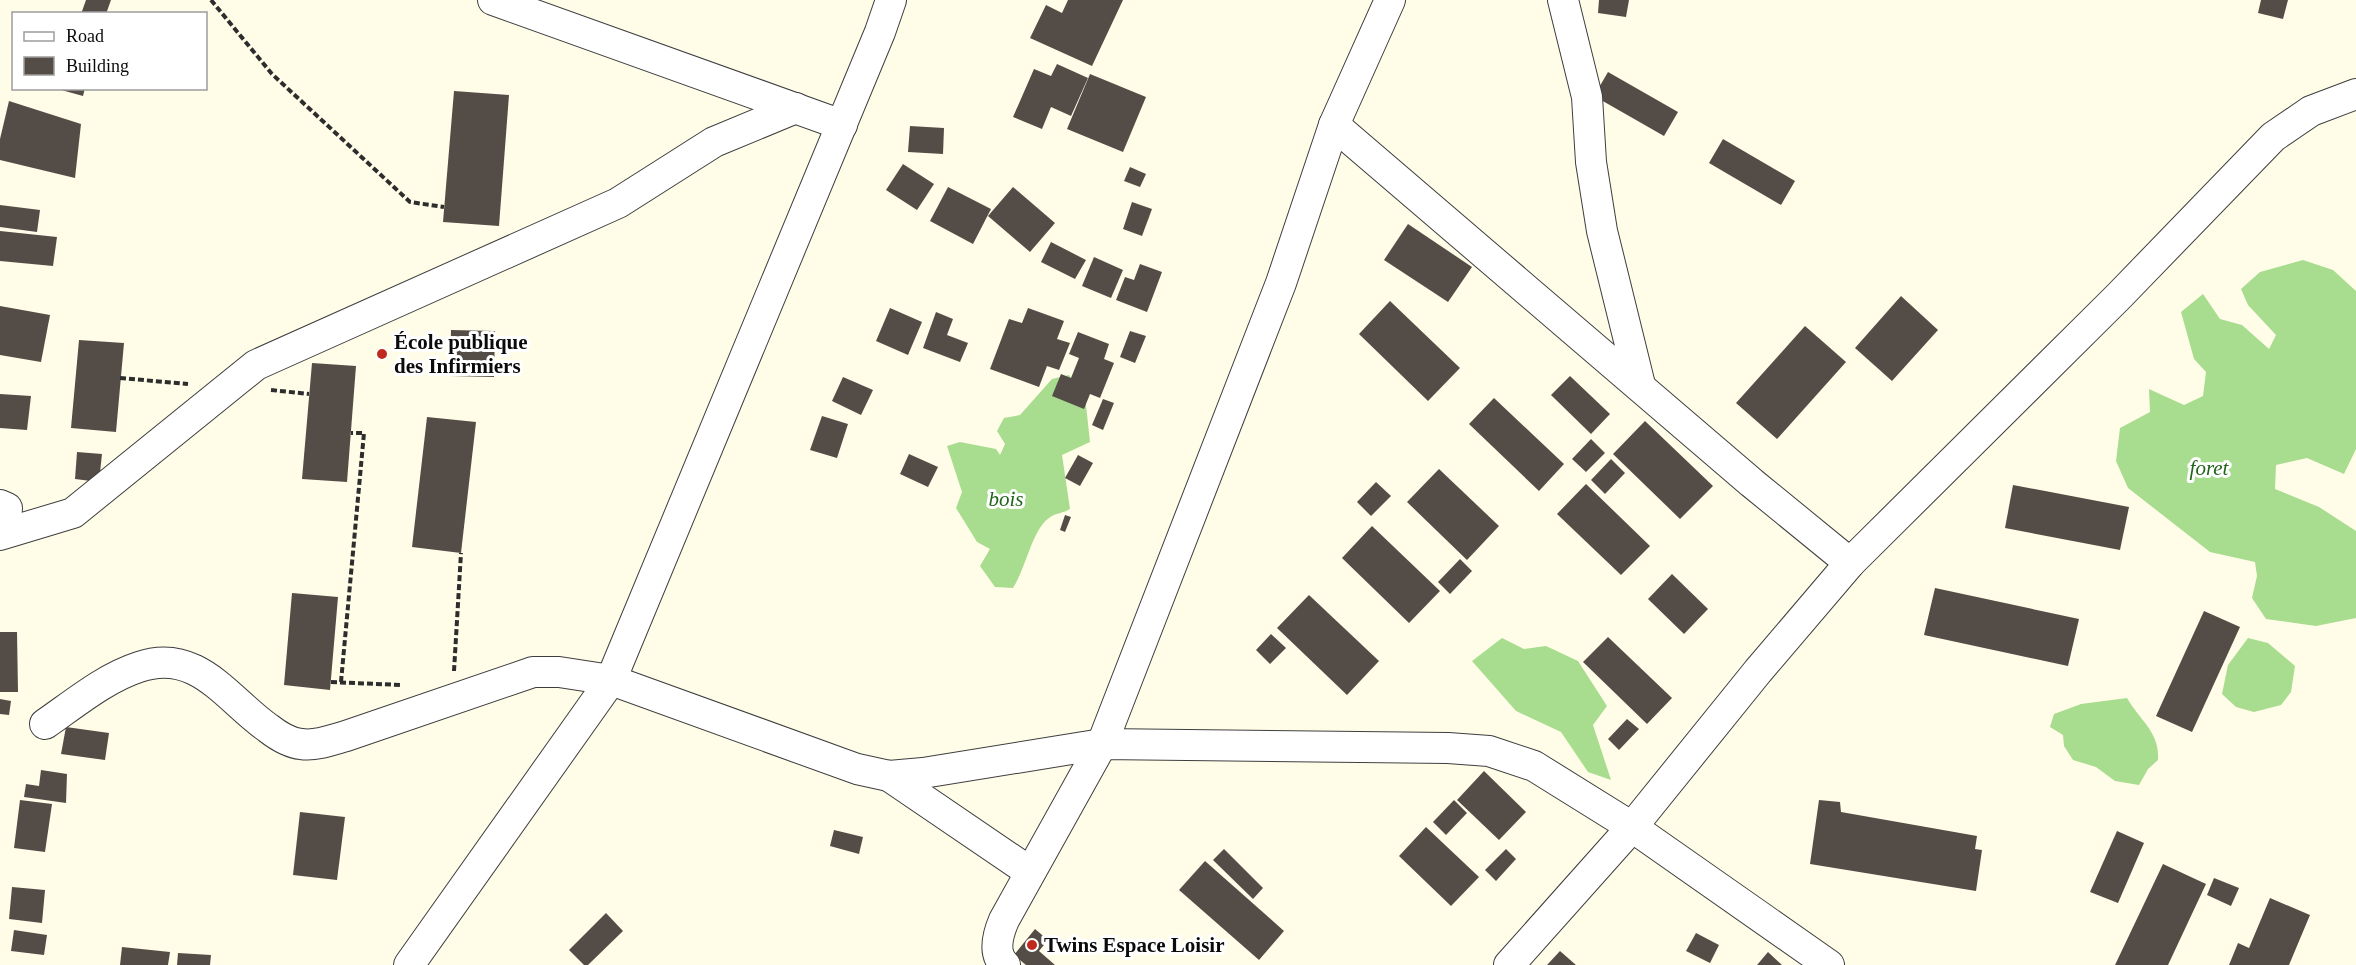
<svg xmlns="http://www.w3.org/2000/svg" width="2356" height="965" font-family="'Times New Roman',serif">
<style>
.forest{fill:#a8dc8f}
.building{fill:#544d47}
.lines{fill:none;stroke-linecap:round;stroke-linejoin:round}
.minor-casing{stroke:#3e3e3e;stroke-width:32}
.path{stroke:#2d2d2d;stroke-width:4;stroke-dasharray:6 3;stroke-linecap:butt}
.minor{stroke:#fff;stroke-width:30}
.poi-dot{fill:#c02a1d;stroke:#fff;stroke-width:2}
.labels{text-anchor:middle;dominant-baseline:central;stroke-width:6;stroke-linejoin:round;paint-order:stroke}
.poi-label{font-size:21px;font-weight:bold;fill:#0b0b0b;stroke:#fff;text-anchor:start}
.park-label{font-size:21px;font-style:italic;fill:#1f6419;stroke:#fff}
</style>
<rect width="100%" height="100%" fill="#fffde8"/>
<g class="forest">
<polygon points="2303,260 2333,270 2356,291 2356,449 2344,474 2307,458 2276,465 2275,489 2319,507 2356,531 2356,618 2316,626 2266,619 2252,598 2257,576 2255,562 2210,552 2128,488 2116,461 2120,428 2150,412 2149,389 2184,405 2203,396 2206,372 2194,359 2181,312 2203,294 2220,319 2242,325 2269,349 2276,335 2248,305 2241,289 2260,272"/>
<path d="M1069,375L1085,396L1090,442L1062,455L1070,509C1064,513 1055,513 1049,518C1032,530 1026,568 1013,588L995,587L980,566L990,549L977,542L956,508L962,492L947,446L960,442L996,449L1000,455L1005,444L997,431L1004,418L1020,415L1052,379Z"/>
<polygon points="1502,638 1524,649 1546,646 1578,661 1607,706 1593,725 1611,780 1588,772 1561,732 1516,711 1472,661"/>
<polygon points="2248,638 2268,643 2295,666 2291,692 2281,705 2254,712 2236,707 2222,694 2228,665"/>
<path d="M2127,698C2140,721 2160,732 2158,760L2148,769L2139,785L2115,781L2096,767L2073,760L2064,746L2063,735L2050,727L2054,714L2081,704Z"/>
</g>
<g class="building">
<polygon points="86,0 111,0 106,14 81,14"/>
<polygon points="1068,0 1123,0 1092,66 1030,38 1046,5 1062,13"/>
<polygon points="1599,0 1629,0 1626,17 1598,13"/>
<polygon points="2261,0 2288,0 2283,19 2258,13"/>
<polygon points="1057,64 1088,78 1071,116 1051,107 1042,129 1013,117 1034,69 1051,76"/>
<polygon points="1608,72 1678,112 1664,136 1594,96"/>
<polygon points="1090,74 1146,97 1123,152 1067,129"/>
<polygon points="54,88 85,88 83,96"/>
<polygon points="454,91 509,95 499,226 443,222"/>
<polygon points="9,101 81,124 75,178 0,160 0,139"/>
<polygon points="910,126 944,128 943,154 908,152"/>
<polygon points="1723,139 1795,181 1781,205 1709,163"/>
<polygon points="903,164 934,184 917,210 886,190"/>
<polygon points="1130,167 1146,174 1140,187 1124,181"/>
<polygon points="948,187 991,209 973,244 930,221"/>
<polygon points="1013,187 1055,223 1030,252 988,216"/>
<polygon points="1132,202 1152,209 1142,236 1123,229"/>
<polygon points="0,205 40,210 37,232 0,227"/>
<polygon points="1408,224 1472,267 1448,302 1384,260"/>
<polygon points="0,231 57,237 53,266 0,261"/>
<polygon points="1051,242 1086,260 1075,279 1041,262"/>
<polygon points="1094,257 1123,270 1111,298 1082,286"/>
<polygon points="1140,264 1162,272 1147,312 1116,300 1125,277 1134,280"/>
<polygon points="1901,296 1938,330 1892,381 1855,348"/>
<polygon points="1390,301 1460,368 1428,401 1359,334"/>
<polygon points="0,306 50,315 41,362 0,355"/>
<polygon points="890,308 922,322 908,355 876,341"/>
<polygon points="1028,308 1064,321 1057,339 1070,343 1059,370 1047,366 1039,387 990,369 1009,319 1022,323"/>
<polygon points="936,312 953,319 947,335 968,343 960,362 923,348"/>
<polygon points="1805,326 1846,362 1777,439 1736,403"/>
<polygon points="451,330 495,331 494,377 450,376"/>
<polygon points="1130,331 1146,336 1135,363 1120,357"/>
<polygon points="1078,332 1109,344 1104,359 1114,363 1100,398 1090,394 1084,409 1052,396 1061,374 1071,378 1079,358 1069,354"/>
<polygon points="79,340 124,343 116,432 71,428"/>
<polygon points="312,363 356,366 347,482 302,479"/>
<polygon points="1570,376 1610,414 1591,434 1551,395"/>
<polygon points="843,377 873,390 861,415 832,401"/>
<polygon points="0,394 31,396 27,430 0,428"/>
<polygon points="1494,398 1564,464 1539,491 1469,424"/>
<polygon points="1103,399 1114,403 1103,430 1092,425"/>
<polygon points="822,416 848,424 837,458 810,450"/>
<polygon points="427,417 476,422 461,553 412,547"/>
<polygon points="1645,421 1713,486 1680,519 1613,454"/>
<polygon points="1591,439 1605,453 1586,472 1572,459"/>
<polygon points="77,452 102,454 99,482 75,479"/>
<polygon points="909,454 938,467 928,487 900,474"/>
<polygon points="1078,455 1093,463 1080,486 1065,478"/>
<polygon points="1611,459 1625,473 1605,494 1591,480"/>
<polygon points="1439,469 1499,526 1467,560 1407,502"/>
<polygon points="1376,482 1391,496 1371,516 1357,502"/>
<polygon points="1586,484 1650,546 1621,575 1557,514"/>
<polygon points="2013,485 2129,507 2120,550 2005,528"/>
<polygon points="1065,515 1071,517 1065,532 1060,530"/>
<polygon points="1372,526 1440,591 1409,623 1342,558"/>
<polygon points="1460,559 1472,571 1450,594 1438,582"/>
<polygon points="1672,574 1708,609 1684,634 1648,599"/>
<polygon points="1935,588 2079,619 2068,666 1924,635"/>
<polygon points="292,593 338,597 330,690 284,685"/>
<polygon points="1309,595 1379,661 1347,695 1277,628"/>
<polygon points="2204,611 2240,627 2192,732 2156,716"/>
<polygon points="0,632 17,632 18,692 0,692"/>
<polygon points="1271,634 1286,648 1270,664 1256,650"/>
<polygon points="1608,637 1672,698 1647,724 1583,662"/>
<polygon points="0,699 11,701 9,715 0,714"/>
<polygon points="1627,719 1639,729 1619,750 1608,739"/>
<polygon points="66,727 109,733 105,760 61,754"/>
<polygon points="41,770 67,774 66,803 24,797 26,784 39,786"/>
<polygon points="1484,771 1526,812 1499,840 1457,800"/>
<polygon points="20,800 52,804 45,852 14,848"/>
<polygon points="1454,800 1467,813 1446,835 1433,822"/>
<polygon points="1819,800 1840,802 1841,812 1977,836 1975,849 1982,850 1976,891 1810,864"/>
<polygon points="300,812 345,817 337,880 293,875"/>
<polygon points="1426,827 1479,877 1451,906 1399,856"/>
<polygon points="834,830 863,837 859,854 830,846"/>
<polygon points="2117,831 2144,843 2118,903 2090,892"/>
<polygon points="1224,849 1263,888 1253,899 1213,860"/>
<polygon points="1506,849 1516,859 1496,881 1485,870"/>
<polygon points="1205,861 1284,931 1259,960 1179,890"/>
<polygon points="2163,864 2206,884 2168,965 2115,965"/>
<polygon points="2214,878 2239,888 2231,906 2207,895"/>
<polygon points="12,887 45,890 42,923 9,919"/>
<polygon points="2270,898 2310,915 2289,965 2229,965 2238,943 2249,948"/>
<polygon points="606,913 623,931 588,965 584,965 569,950"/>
<polygon points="1035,929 1048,940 1039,951 1055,965 1026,965 1014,955"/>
<polygon points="14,930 47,935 44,955 11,951"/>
<polygon points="1696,933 1719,945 1710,963 1686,951"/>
<polygon points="122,947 170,952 168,965 120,965"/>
<polygon points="1560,951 1576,965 1547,965"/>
<polygon points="1768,952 1782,965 1757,965"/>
<polygon points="178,953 211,955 210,965 177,965"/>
</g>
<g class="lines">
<defs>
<g id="minor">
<polyline points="493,0 842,125"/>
<polyline points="1563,0 1587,97 1591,162 1602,231 1640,385"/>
<polyline points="1334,125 1752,483 1850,563"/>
<polyline points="0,505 7,508 6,523 0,533"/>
<polyline points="0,535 73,513 256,365 618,203 714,142 796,108"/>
<path d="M45,724C74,704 105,678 139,667C197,647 227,699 268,728C277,735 290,743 301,744C317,746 332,740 346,736L533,672H559L611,680L857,769L889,776L923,773L1102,744L1448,748L1489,751L1534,766L1632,827L1829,965"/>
<polyline points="889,776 1030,872"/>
<polyline points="409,965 611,680 880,32 891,0"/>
<path d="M1005,965C992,953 998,934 1004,920L1102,744L1281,283L1334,125L1390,0"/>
<polyline points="1509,965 1632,827 1758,671 1850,563 2119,296 2273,137 2311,111 2356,94"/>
</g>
</defs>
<use href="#minor" class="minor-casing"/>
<g class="path">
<polyline points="211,0 272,74 410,202 444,207"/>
<polyline points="120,378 188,384"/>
<polyline points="271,390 309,394"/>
<polyline points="454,671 461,553"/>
<polyline points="331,682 402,685"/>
<polyline points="341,682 364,433 351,433"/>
</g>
<use href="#minor" class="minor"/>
</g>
<g class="poi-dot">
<circle cx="382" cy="354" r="6"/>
<circle cx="1032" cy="945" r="6"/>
</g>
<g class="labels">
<g class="poi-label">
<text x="394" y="342">École publique<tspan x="394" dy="24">des Infirmiers</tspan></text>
<text x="1044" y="945">Twins Espace Loisir</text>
</g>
<g class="park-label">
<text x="2209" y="468">foret</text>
<text x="1006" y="499">bois</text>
</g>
</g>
<rect x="12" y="12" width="195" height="78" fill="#ffffff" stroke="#9d9d9d" stroke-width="1.5"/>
<rect x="24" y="32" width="30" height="9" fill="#ffffff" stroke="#9d9d9d" stroke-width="1.5"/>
<text x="66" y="42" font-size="18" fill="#0b0b0b">Road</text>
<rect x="24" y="57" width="30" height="18" fill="#544d47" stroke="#9d9d9d" stroke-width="1.5"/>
<text x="66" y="72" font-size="18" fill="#0b0b0b">Building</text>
</svg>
